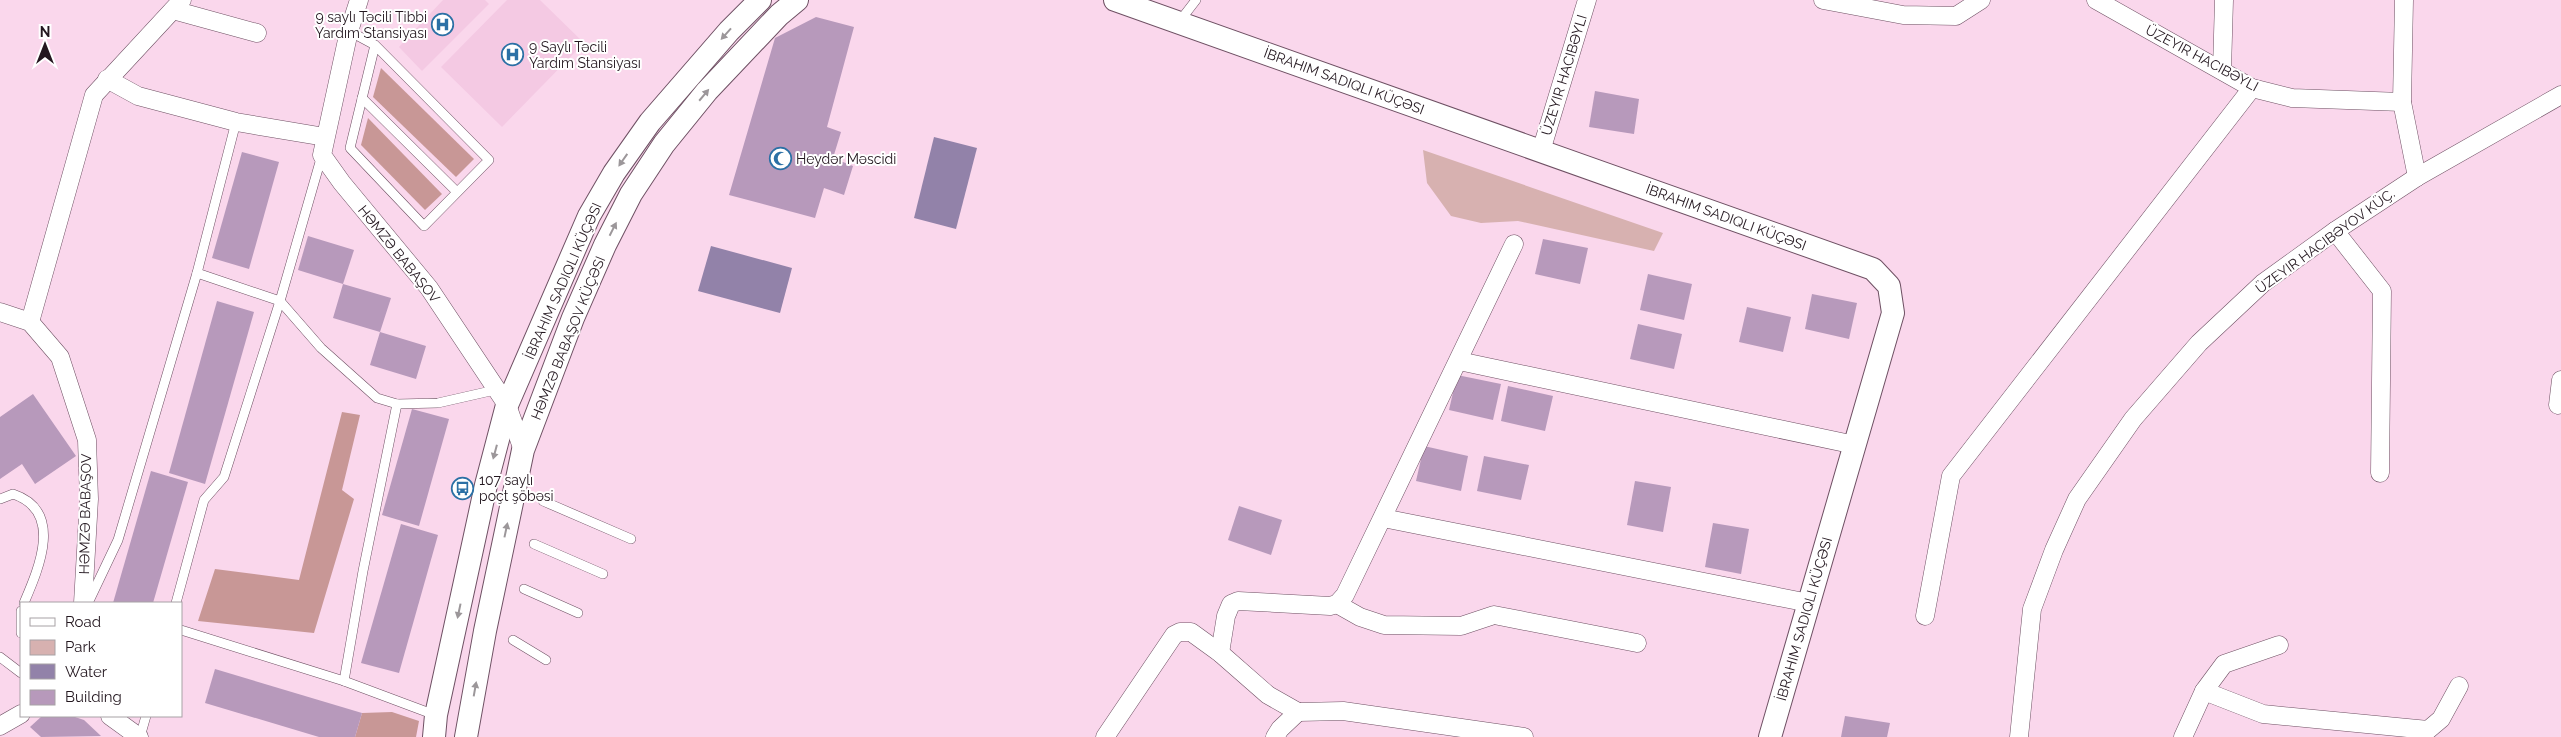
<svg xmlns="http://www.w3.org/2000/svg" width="2561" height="737" font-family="Raleway,sans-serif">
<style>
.built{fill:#f4c9e3}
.green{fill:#d7b1b0}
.forest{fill:#c89796}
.water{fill:#9282a9}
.building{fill:#b799bb}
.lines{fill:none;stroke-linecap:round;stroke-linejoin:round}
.service-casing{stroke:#6e5063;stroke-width:10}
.minor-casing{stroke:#6e5063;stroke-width:19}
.tertiary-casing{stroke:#6e5063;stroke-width:24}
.service{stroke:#fff;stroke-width:9}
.minor{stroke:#fff;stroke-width:18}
.tertiary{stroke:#fff;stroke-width:22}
.oneway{fill:#9c979a}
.labels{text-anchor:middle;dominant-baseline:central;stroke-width:4;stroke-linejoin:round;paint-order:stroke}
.poi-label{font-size:14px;fill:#23171f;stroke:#fff;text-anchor:start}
.street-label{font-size:14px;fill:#23171f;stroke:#fff}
</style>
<rect width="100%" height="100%" fill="#fad7ec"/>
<g class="built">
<polygon points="443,0 485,0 489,4 422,71 399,47"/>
<polygon points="507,0 540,0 584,43 502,127 441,67"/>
</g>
<polygon class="green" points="1423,150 1663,233 1654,251 1518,221 1481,223 1451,216 1427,183"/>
<g class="forest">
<polygon points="381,68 474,159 456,177 373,97"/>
<polygon points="368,118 442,194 425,210 361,145"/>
<polygon points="342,412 360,415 342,490 354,499 314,633 198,621 215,569 299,580"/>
<polygon points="392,712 419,721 416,737 355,737 362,713"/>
</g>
<g class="water">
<polygon points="934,137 977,148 956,229 914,218"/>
<polygon points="711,246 792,268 780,313 698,291"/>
</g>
<g class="building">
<polygon points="816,17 854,27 827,127 841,132 833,158 853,166 844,195 824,188 815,218 729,195 775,38"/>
<polygon points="1595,91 1639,99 1634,134 1589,127"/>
<polygon points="242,152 279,162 249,269 212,258"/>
<polygon points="308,236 354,250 343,284 298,270"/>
<polygon points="1543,239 1588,248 1580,284 1535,274"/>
<polygon points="1648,274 1692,284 1684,320 1640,310"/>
<polygon points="343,284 391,298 380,332 426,346 416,379 370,365 380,332 333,318"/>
<polygon points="1812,294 1857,303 1849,339 1805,329"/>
<polygon points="217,301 254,312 205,484 169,473"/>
<polygon points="1747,307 1791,317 1783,352 1739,342"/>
<polygon points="1638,324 1682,334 1674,369 1630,359"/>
<polygon points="1457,375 1501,384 1493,420 1449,410"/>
<polygon points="1508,386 1553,396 1545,431 1501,421"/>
<polygon points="33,394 76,456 35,484 22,464 0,479 0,417"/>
<polygon points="412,409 449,419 419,526 382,515"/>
<polygon points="1424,446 1468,456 1461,491 1416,481"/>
<polygon points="1484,456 1529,465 1521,500 1477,491"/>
<polygon points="151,471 188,482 153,603 113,603"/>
<polygon points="1635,481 1671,487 1663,532 1627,525"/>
<polygon points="1239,506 1282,520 1271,555 1228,540"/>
<polygon points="1713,523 1749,529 1741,574 1705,567"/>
<polygon points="401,524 438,535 399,673 361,663"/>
<polygon points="215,669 362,713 355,737 319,737 205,703"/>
<polygon points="42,716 72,716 84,720 101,736 41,737 30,727"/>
<polygon points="1845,716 1890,723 1887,737 1841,737"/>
</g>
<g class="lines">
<defs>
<g id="service">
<polyline points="1179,22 1196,0"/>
<polyline points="349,31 375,45 489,160 424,226 350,148 375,45"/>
<polyline points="362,98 457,192"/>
<polyline points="197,273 280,301 321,348 377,398 397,404 438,403 495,390"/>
<path d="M0,499L13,494C64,511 39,568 24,603"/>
<polyline points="543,501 631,539"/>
<polyline points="534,544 603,574"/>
<polyline points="524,589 578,613"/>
<polyline points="88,603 118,540 197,273 236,122"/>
<polyline points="176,603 204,500 224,477 280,301 322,155"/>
<polyline points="21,611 21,633"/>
<polyline points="181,630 344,681 435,715"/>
<polyline points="513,640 546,660"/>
<polyline points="0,657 21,673"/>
<polyline points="344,681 363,571 397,404"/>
<polyline points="140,737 146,716"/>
</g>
<g id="minor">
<polyline points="359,0 349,31 322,155 342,183 429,288 507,405 523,450"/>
<polyline points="1823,0 1903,15 1956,16 1981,0"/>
<polyline points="2096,0 2252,88 2292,98 2402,102"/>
<polyline points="2404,0 2402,102 2417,177"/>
<polyline points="173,10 257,33"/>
<polyline points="2222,70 2224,0"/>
<polyline points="107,79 138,96 236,122 325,137"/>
<polyline points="1541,151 1587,0"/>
<polyline points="2335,231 2382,291 2380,473"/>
<polyline points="0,312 30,322 60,357 87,440 89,499 83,603"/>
<polyline points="30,322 94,95 182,0"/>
<polyline points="1459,361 1855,445"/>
<polyline points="2558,405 2561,380"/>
<polyline points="1383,518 1809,603"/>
<polyline points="1337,604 1360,617 1384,625 1461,626 1494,615 1637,643"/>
<polyline points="1925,616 1951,476 2252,88"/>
<polyline points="1220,653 1226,616 1231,604 1238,601 1330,606 1337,604 1345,595 1514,244"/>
<polyline points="2204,691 2263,714 2428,730 2441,719 2459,686"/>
<polyline points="1298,712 1343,711 1524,737"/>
<polyline points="110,716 139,737"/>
<polyline points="0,726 21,714"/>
<polyline points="1105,737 1174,635 1180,632 1191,632 1220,653 1268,695 1298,712"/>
<polyline points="1275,737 1280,729 1298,712"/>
<polyline points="2019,737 2032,609 2054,550 2077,499 2133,419 2199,343 2263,283 2335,231 2417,177 2561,95"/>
<polyline points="2183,737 2204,691 2224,664 2279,645"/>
</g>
<g id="tertiary">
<polyline points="1115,0 1873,269 1889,286 1893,313 1770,737"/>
<polyline points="434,737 436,715 486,485 507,405 589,216 614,173 650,122 729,31 760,0"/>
<polyline points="466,737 485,631 523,450 573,318 605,245 631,194 664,144 707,91 779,15 797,0"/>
</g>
</defs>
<use href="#service" class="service-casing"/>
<use href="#minor" class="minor-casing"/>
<use href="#tertiary" class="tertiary-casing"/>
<use href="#service" class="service"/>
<use href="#minor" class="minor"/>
<use href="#tertiary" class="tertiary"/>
</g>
<defs><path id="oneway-solid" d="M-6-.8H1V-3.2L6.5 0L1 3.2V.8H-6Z" transform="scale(1.25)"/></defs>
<g class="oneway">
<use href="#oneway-solid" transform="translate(726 34) rotate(132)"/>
<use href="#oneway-solid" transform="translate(704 95) rotate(-50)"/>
<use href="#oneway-solid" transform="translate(623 160) rotate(125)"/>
<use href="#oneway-solid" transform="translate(613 229) rotate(-63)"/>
<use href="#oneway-solid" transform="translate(495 452) rotate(105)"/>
<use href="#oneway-solid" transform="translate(506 530) rotate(-78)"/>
<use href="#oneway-solid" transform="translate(459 611) rotate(102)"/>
<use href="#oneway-solid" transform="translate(475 689) rotate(-80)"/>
</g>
<defs>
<symbol id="hospital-ring" viewBox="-11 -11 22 22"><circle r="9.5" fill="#fff" stroke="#2b70a5" stroke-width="1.5"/><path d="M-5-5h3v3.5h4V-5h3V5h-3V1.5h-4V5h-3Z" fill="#2b70a5"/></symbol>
<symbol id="mosque-ring" viewBox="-11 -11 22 22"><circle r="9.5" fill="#fff" stroke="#2b70a5" stroke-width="1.5"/><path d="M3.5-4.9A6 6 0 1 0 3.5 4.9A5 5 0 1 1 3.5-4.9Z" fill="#2b70a5"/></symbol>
<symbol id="bus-ring" viewBox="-11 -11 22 22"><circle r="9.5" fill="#fff" stroke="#2b70a5" stroke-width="1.5"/><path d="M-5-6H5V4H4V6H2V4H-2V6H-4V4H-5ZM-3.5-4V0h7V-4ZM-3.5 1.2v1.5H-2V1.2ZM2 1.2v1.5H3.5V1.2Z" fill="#2b70a5"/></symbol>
</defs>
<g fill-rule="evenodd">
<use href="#hospital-ring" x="430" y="12" width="25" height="25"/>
<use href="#hospital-ring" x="500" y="42" width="25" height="25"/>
<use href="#mosque-ring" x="768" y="146" width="25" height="25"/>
<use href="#bus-ring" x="450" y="476" width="25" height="25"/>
</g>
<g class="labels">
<g class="poi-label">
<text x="427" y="17" text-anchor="end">9 saylı Təcili Tibbi<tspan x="427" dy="16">Yardım Stansiyası</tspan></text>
<text x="529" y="47">9 Saylı Təcili<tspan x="529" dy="16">Yardım Stansiyası</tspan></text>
<text x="796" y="159">Heydər Məscidi</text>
<text x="479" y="480">107 saylı<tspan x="479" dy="16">poçt şöbəsi</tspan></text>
</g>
<g class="street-label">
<text transform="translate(2202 58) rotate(28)">ÜZEYIR HACIBƏYLI</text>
<text transform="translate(1564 75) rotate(-73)">ÜZEYIR HACIBƏYLI</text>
<text transform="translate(1344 81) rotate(20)">İBRAHIM SADIQLI KÜÇƏSI</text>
<text transform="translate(1726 217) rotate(20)">İBRAHIM SADIQLI KÜÇƏSI</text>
<text transform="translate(2325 241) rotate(-36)">ÜZEYIR HACIBƏYOV KÜÇ.</text>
<text transform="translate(399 254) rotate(51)">HƏMZƏ BABAŞOV</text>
<text transform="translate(563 281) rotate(-66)">İBRAHIM SADIQLI KÜÇƏSI</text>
<text transform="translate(568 338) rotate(-68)">HƏMZƏ BABAŞOV KÜÇƏSI</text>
<text transform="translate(85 514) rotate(-89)">HƏMZƏ BABAŞOV</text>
<text transform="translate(1804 619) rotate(-74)">İBRAHIM SADIQLI KÜÇƏSI</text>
</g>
</g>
<rect x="20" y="602" width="162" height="115" fill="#ffffff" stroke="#a7a2a5"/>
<rect x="30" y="618" width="25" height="8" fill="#ffffff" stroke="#a7a2a5"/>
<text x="65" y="627" font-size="15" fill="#23171f">Road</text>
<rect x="30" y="640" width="25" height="15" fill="#d7b1b0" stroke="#a7a2a5"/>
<text x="65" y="652" font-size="15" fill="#23171f">Park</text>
<rect x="30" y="664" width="25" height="15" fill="#9282a9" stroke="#a7a2a5"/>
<text x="65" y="677" font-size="15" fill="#23171f">Water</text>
<rect x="30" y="690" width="25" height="15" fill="#b799bb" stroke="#a7a2a5"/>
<text x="65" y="702" font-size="15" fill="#23171f">Building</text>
<g transform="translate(45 45)" stroke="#ffffff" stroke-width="4" paint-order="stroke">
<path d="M0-4L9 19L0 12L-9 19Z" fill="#23171f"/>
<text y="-8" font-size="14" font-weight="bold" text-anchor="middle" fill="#23171f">N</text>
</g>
</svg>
